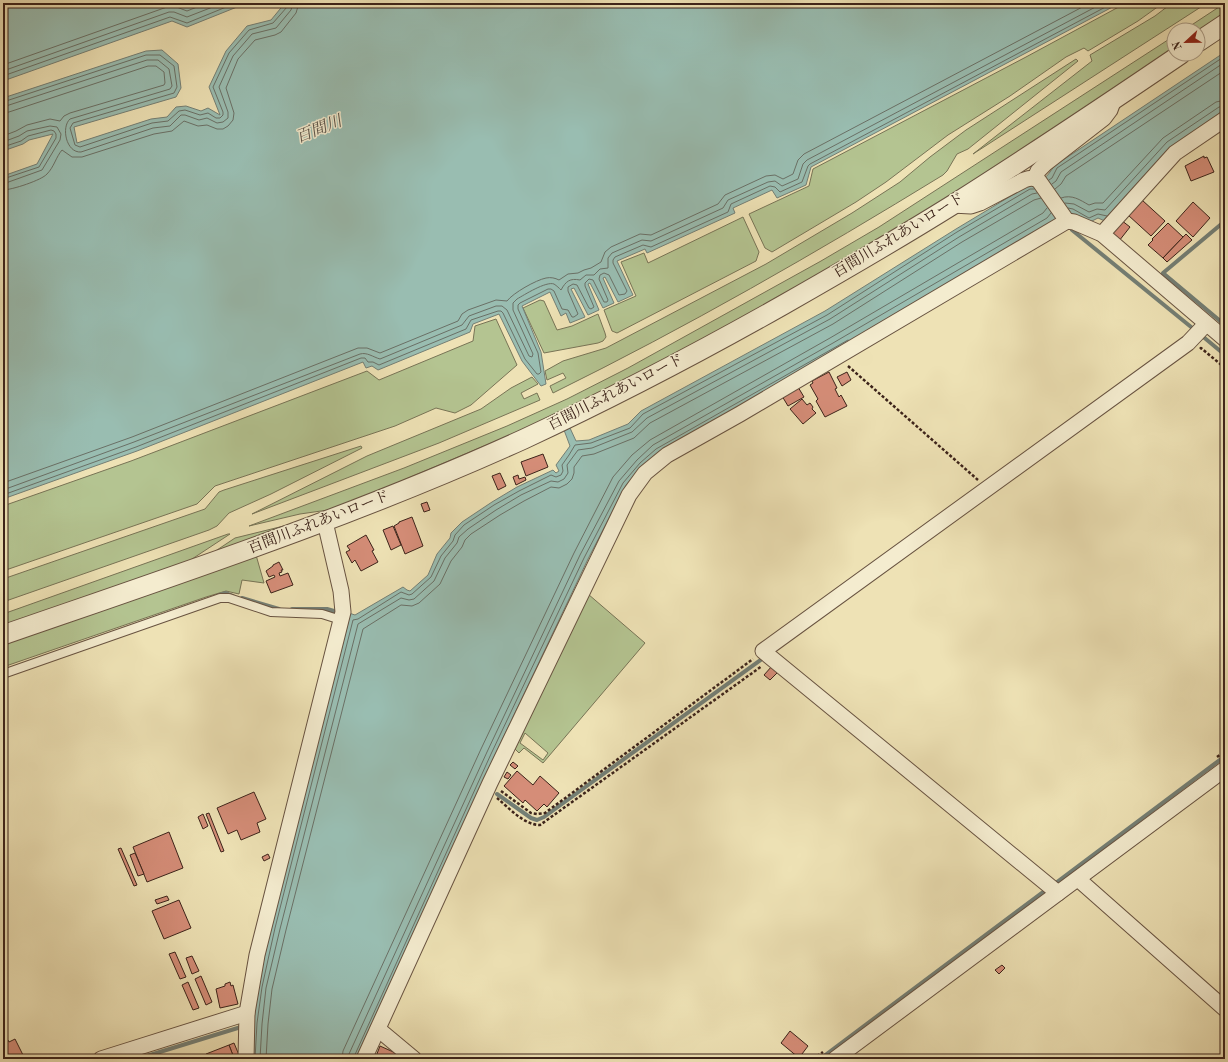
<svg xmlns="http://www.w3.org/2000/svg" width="1228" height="1062" font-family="'Old Standard TT','Noto Serif JP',serif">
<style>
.green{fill:#b4c491;stroke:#787456;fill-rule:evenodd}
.water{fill:#99bdb1;stroke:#747f75}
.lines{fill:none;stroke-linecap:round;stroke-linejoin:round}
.shore{stroke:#6a7066;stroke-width:1}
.stream{stroke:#747f75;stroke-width:4}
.building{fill:#d58d78;stroke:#3c231a}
.service-casing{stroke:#685341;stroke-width:10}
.minor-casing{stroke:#685341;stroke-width:17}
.tertiary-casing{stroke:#685341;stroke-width:21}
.path{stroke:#3c231a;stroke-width:2.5;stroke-dasharray:3 2;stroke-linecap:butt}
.service{stroke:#f4eccf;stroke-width:8}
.minor{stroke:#f4eccf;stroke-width:15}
.tertiary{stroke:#f4eccf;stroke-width:19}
.labels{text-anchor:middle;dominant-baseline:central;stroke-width:3;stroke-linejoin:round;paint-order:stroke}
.street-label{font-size:15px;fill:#3c231a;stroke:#f4eccf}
.water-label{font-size:16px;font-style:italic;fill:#585147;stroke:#f4eccf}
</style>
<rect width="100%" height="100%" fill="#eee2b5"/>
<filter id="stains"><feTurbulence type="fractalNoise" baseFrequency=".005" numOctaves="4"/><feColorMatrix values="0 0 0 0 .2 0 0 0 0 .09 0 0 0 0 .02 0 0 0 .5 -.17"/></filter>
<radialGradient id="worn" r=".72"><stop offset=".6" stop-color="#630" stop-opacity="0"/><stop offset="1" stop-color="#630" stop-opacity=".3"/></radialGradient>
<g class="green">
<polygon points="1126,3 1163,3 1138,21 1088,51 1084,48 1066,57 1010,96 948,135 886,182 856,202 772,252 765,248 749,214 809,186 813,169 1026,57"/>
<polygon points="1172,3 1207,3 973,154 1092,61 1090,55 1155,16"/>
<polygon points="1225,3 1225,16 1198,35 1198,30 1184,30"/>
<polygon points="1174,36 1174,51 1089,107 902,226 827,271 678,354 569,408 515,433 335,509 300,514 249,526 404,468 507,426 567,399 628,368 821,261 879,227"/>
<path d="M1076,59L1078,61L968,149L957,154L947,171L943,175C816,253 687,327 553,393L550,386L566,378L563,373L547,380L545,371L563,361L606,348L766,264L852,213L900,182L930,157L966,130Z"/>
<polygon points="743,217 759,252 756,261 617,333 612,331 604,310 636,296 621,262 644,253 648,263"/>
<polygon points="540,300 544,301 557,330 572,326 598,314 605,333 606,337 603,341 598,343 544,353 523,308"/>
<polygon points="496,319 517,365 471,405 455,413 436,408 395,426 215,486 197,504 3,571 3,506 131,461 367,371 379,380 473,341 475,326"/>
<polygon points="532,377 538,384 521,393 524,399 537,393 540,400 439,443 252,514 367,456 481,409 511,388"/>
<polygon points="361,446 362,448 271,494 229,513 217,526 209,530 3,602 3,579 205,509 219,492 224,490"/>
<polygon points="304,521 208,556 235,538"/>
<polygon points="228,534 230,534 189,561 3,626 3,614"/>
<polygon points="256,555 264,583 242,580 239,594 226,591 206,597 3,667 3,643"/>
<path d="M588,594L645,643L543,763L524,748L519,753L515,749ZM525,733L548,753L543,760L520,743Z"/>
</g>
<g class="water">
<polygon points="3,3 247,3 187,27 172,21 3,81"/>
<polygon points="285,3 1120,3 811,167 806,185 777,198 772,190 733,208 735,213 647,253 645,249 617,261 633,295 618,302 605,277 603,278 614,303 603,308 590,283 588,284 599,310 588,315 574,288 571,289 585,317 570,323 566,313 561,316 550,292 522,306 541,352 546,384 541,386 522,361 499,314 473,324 470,332 378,370 372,366 366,368 363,362 137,451 3,499 3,176 37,164 53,134 29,140 23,144 3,151 3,98 146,51 162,50 178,64 181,88 176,97 74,127 77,143 151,119 167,117 176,107 186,106 201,111 208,108 220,115 209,87 226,51 247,26 271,20"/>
<path d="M1225,52V114L1107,222L1098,218L1090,222L1068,212L838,351L658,452L643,466L626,485L588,559L495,755L356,1059H251L253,1023L258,986L271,927L348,623L346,620L349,613L355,615L403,587L407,590L410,591L428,575L437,554L450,538L451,533L462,522L492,502L517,487L553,470L556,473L559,471L556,465L570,446L564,430L570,428L576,441L589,440L628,424L641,411L825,311L956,229L1029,185C1041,184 1048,176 1054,166Z"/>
</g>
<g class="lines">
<g class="shore">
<polyline points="3,65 167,7 174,6 187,11 207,3"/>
<polyline points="3,71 169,12 174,12 187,17 223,3"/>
<polyline points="3,76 170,17 187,23 236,3"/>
<polyline points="3,102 146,55 160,55 174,66 177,87 174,93 73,123 70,128 75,145 80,147 152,123 168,121 179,111 185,110 200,115 208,113 216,118 220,118 223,115 223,112 213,87 229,53 249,30 273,23 287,7 288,3"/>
<path d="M3,107L147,60H158L169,69L172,86L170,89L70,119C61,127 66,153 81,152L153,128L170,126L181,115H185L199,120L207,118L217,123L223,122L228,118V112L219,87L233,56L252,34L276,28L291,10L293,3"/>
<polyline points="3,113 9,112 148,66 156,66 164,72 165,83 164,85 70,113 64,116 60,121 50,119 27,125 16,131 3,136"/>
<polyline points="3,142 19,136 27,131 50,126 57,127 61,134 60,140 42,170 3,184"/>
<polyline points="3,147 21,141 28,136 51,130 54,131 56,134 56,138 39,167 3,179"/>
<polyline points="1049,180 1052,178 1057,168 1225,56"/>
<polyline points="1052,184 1056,181 1061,172 1225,62"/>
<polyline points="1055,189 1061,184 1066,176 1225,70"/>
<path d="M3,190C12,190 42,180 47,174C54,167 56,157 62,150L72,157H82L154,134L172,131L184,121L198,126L207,125L217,129H223L228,126L233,120L234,113L226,88L238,59L255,40L275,35L281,32L296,13L299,3"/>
<path d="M1061,198C1072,194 1080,200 1089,205L1095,203H1103L1163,138L1216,102L1225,100"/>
<polyline points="1065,203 1074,204 1089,212 1097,209 1105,210 1167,142 1219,107 1225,106"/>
<polyline points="1068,208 1073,209 1089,218 1098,214 1107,216"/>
<path d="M3,483L132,437L358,348H367L380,353L458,321L462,314L468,310L496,300L507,301C513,293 536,280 546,278C551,277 555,278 559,280L568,274L578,273L584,270L591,268L601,262L605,252L611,247L640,234L651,235L718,204L725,195L766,176L775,175L783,179L793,174L798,160L804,154L1090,3"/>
<path d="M3,490L134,442L360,354C367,352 373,357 380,359L462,325L469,316L496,306H502L507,310L529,356L532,357L533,354L513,310V303L517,299C524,295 546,281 554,284C557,286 559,288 561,290C566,281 570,278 580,280L586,275H594L600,269L608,268V258L612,253L642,240L651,241L723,208L728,200L768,182L775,181L782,186L798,179L803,164L807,160L1103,3"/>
<polyline points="3,495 136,447 361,358 365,358 368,362 373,362 379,365 466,329 471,320 498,311 501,311 503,313 525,359 537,374 539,374 541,372 538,353 518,309 518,305 520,303 548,289 551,289 554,291 562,309 568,310 572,317 574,317 578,314 568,291 568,287 573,284 577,285 589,308 591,309 594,307 585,286 585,283 589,279 593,280 604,302 607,302 608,300 599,279 600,275 604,273 609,275 619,295 625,294 627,291 613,263 613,260 615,257 643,245 651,247 728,212 731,204 770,186 775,187 780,192 802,182 808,166 810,164 1113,3"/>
<polyline points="255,1059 257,1023 262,987 275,928 353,620 358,619 401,592 409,595 412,594 431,577 441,556 453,541 455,535 464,525 494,505 519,491 551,475 556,477 561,475 563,471 562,465 569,455 575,445 591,443 630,428 643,414 827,315 957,232 1030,189 1034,189"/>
<polyline points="260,1059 262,1024 266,988 280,929 358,624 401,598 409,600 414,599 434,581 445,558 457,543 459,537 468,529 496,510 521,495 551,481 558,482 564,479 568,473 567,465 578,450 592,448 632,432 647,418 830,319 959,237 1032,194 1037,193"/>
<polyline points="266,1059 268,1024 272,989 286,930 363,629 401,605 412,606 419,603 440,584 451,561 462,547 465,540 471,534 500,515 524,501 551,487 559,488 567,484 572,479 574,473 574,467 582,456 594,454 634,438 650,423 833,324 962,242 1034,200 1041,198"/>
<polyline points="342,1059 343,1051 481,749 574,553 613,477 632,455 650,440 830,338 1043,213 1047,208"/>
<polyline points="348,1059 349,1054 487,752 580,555 619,481 637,460 653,445 833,343 1047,218 1051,213"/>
<polyline points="353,1059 491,754 584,558 623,483 640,463 656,449 848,340"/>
</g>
<g class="stream">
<polyline points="1225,221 1163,273 1225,325"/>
<polyline points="1072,230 1196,331"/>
<polyline points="1201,335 1225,355"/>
<polyline points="219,595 226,593 233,596"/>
<polyline points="242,598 279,609"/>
<polyline points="292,609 327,609 334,611"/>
<polyline points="497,794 531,818 537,820 544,817 766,656"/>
<polyline points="1053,885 1225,756"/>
<polyline points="137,1059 241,1027"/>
<polyline points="820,1059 1047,889"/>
</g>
</g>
<g class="building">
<polygon points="1204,156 1204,158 1207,157 1214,172 1191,181 1185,166"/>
<polygon points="1142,200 1165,221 1151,236 1128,215"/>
<polygon points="1193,202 1210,218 1193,237 1176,221"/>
<polygon points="1121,220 1130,227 1119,241 1110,234"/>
<polygon points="1168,223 1183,237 1163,258 1148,245 1153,240 1152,239"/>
<polygon points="1186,234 1192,240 1167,262 1163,258"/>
<polygon points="829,372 837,388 835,389 839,397 841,395 847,406 825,417 816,401 818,399 810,385 813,383 812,381"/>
<polygon points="847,372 851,380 842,386 837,377"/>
<polygon points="798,387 804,397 788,406 782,396"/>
<polygon points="802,399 807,405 810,403 813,407 812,409 816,413 803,424 790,409"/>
<polygon points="543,454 548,467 526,476 521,462"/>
<polygon points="500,473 506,486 498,490 492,476"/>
<polygon points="518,475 519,479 525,477 526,480 516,485 513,477"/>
<polygon points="427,502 430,510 424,512 421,504"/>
<polygon points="412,517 423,546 405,554 394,526 399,523 399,522"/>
<polygon points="393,526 401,545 391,550 383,530"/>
<polygon points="366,535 374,550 372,551 378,562 361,571 355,560 352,563 346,552 350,550 347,546"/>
<polygon points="279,562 283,570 281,570 282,572 279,573 280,576 288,573 293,585 271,593 266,581 275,577 274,575 269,577 266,571 273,566 273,565"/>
<polygon points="772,666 778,672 770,680 764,675"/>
<polygon points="513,762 518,766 515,769 510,765"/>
<polygon points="517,771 533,785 540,776 559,793 547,807 544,804 537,811 525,800 523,803 504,786"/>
<polygon points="507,772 511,775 508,779 504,777"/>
<polygon points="254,792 266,819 257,823 260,832 241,840 237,830 228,834 217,808"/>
<polygon points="209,813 224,851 221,852 206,814"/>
<polygon points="203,814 208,826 203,829 198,817"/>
<polygon points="169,832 183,868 147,882 133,847"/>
<polygon points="121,848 137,885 134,886 118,849"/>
<polygon points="135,853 144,874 138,876 130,855"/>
<polygon points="268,854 270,858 264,861 262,857"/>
<polygon points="167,896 169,900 157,904 155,900"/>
<polygon points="179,900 191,928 164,939 152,911"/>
<polygon points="175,952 186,977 180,979 169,954"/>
<polygon points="192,956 199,971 192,974 186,958"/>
<polygon points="1002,965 1005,968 999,974 995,970"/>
<polygon points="201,976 212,1002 206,1005 195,979"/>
<polygon points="188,982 199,1008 193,1010 182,985"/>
<polygon points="230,982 231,986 233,985 238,1004 220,1008 216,989 225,986 225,984"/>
<polygon points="790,1031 808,1046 799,1058 781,1043"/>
<polygon points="15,1039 25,1059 9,1059 3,1048 3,1042 8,1040 9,1042"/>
<polygon points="234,1043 239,1055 234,1058 229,1045"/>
<polygon points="229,1045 234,1058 230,1059 208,1059 206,1054"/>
<polygon points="380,1046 400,1055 399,1059 375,1059"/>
</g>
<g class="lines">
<defs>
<polyline id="service" points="3,674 220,598 229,598 271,612 322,614 341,620"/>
<g id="minor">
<polyline points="1035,178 1038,171 1046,163 1104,118 1110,110 1114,99"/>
<path d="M952,205L971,206L980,203L1024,180C1030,178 1033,177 1039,181L1067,221L1074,222L1102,234L1225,339"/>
<polyline points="1102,234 1175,153 1225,119"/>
<polyline points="1078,879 1225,1009"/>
<polyline points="1058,893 763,651 1188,343 1206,324"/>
<polyline points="378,1029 414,1059"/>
<polyline points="101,1059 247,1013"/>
<polyline points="246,1059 247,1013 257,955 343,612 341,591 325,522"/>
<polyline points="364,1059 490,783 629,495 645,473 667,455 740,414 1067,221"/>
<polyline points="835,1059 1225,769"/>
</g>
<g id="tertiary">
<polyline points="1198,42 1225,24"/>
<path d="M3,635C179,574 355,516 524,439C612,398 698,353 783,305C841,272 898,239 954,204C1031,155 1106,105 1181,54"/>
</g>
</defs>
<use href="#service" class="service-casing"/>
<use href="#minor" class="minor-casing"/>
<use href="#tertiary" class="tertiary-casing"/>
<g class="path">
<polyline points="1200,349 1201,348 1225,368"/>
<polyline points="848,366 978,480"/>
<polyline points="1217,757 1225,751"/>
<polyline points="501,791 531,813 537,814 545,813 753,659"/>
<path d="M497,798C509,808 524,825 540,825L762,666"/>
<polyline points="813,1059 823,1052"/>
</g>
<use href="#service" class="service"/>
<use href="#minor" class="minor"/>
<use href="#tertiary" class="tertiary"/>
</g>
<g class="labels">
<g class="street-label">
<text transform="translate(899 236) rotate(-31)">百間川ふれあいロード</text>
<text transform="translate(616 393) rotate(-27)">百間川ふれあいロード</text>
<text transform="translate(319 523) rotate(-21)">百間川ふれあいロード</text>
</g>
<g class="water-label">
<text transform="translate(319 130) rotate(-22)">百間川</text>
</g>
</g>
<rect width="1228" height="1062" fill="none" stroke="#eee2b5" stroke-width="16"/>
<rect x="4" y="4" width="1220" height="1054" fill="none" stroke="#3c231a" stroke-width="2"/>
<rect x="8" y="8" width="1212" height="1046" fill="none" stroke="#3c231a"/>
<g transform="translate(1186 42) rotate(248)"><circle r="19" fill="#f4eccf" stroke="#aa9c87"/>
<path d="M0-3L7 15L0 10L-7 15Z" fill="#8f2418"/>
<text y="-6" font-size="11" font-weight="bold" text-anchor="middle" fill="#3c231a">N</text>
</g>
<rect width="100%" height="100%" filter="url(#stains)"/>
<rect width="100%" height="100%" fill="url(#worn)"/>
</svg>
